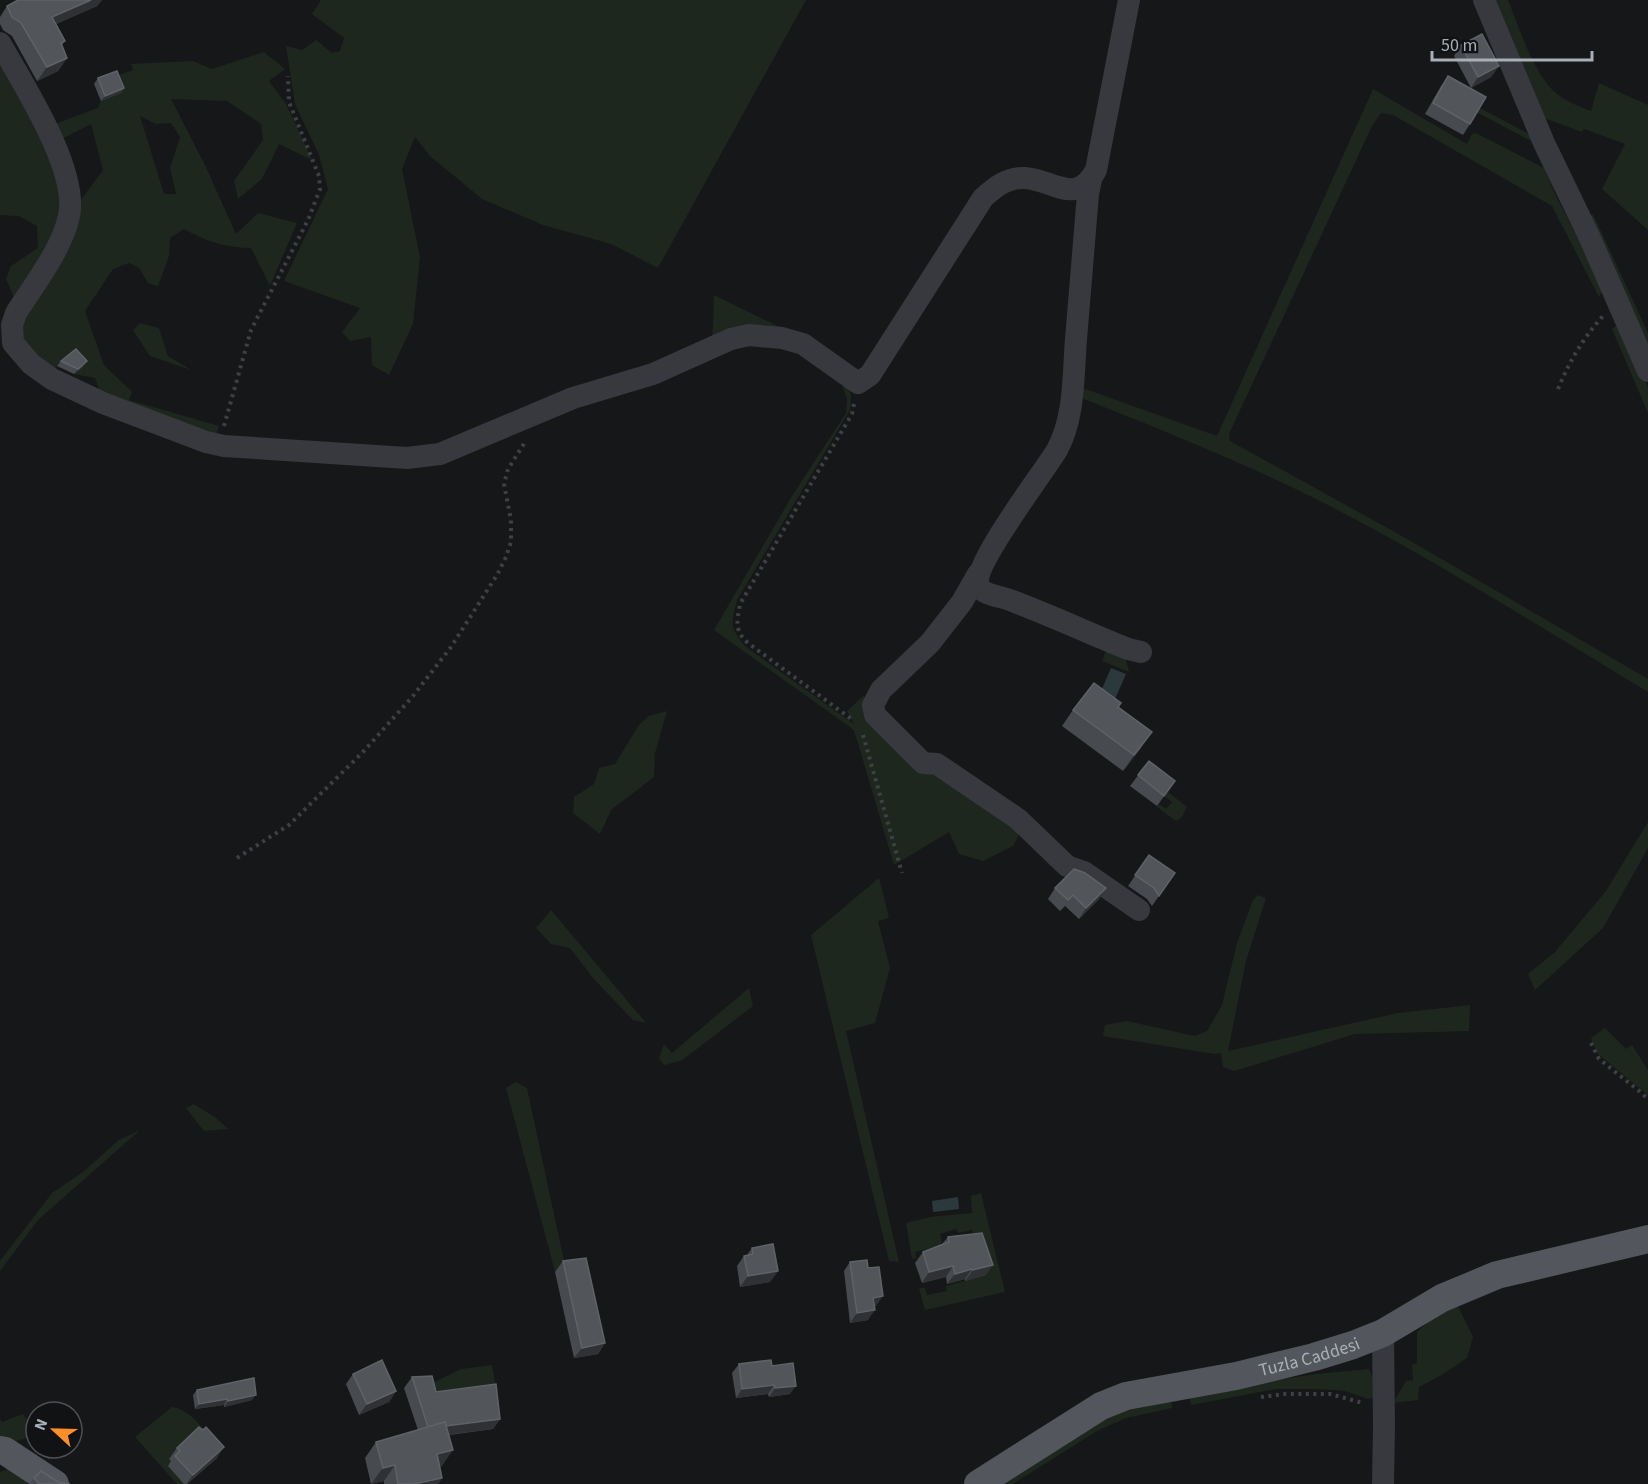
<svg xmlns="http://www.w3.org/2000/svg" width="1648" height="1484" font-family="'Source Sans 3',sans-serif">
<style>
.green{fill:#1e271e;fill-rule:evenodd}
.water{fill:#2b393d}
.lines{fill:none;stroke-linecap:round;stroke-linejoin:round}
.path{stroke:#3d4145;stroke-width:4;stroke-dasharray:3 4.5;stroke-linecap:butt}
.minor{stroke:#37393e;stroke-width:22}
.major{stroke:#53575d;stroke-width:28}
.wall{fill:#474a4e}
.shaded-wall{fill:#2f3134}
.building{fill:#52555a;stroke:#5f6368;stroke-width:1.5}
.labels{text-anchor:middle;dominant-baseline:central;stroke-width:4.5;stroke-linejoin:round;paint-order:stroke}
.street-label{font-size:18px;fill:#a7b0b9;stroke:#111213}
</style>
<rect width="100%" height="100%" fill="#161718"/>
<g class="green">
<polygon points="321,0 806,0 658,268 611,244 543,225 482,199 430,156 415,137 402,169 420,257 413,324 389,375 372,365 371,337 350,341 342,332 360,308 284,281 328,189 319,155 295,104 286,46 302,50 316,40 332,53 340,51 344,38 312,14"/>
<path d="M1491,0H1508C1519,27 1534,76 1557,94C1567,102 1579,106 1591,111L1599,83L1648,105V230L1602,189L1625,144L1584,129L1582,132L1541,117Z"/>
<path d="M264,52L285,69L269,81L286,104L312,160L279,144L262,179L238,199L234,181L263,140L261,124L227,101L171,99L205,165L236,234L258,213L297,223L270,286L251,248C225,247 207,242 184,229L170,238L169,256L158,286L148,283L139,268L129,263L113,269L85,311L104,365L132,392L129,400L219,426L214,441L103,400L95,378L74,374L72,354L51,371L21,347V314L78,204L103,170L91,124L58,141L52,125L98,108L101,101L120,93L114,77L133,70L131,64L193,61L212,69ZM140,116L156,124L171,123L180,137L170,168L176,194H164Z"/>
<polygon points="0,65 45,140 67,204 17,305 6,279 11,266 38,248 37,226 19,216 0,215"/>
<path d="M1373,89L1467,144L1472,134L1476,133L1544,168L1557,198L1604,288L1599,297L1552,206L1393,115L1381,113L1372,126L1229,434L1230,441L1402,536L1648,679V692C1540,627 1434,559 1322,502C1242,462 1160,429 1076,396L1077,386L1217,436Z"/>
<polygon points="1478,107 1533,136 1535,143 1476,112"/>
<polygon points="1593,214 1648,333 1648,357 1587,219"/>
<polygon points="714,295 796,335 712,345"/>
<polygon points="1620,322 1648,387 1648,413 1612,329"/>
<polygon points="140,323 159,328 168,356 191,370 150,356 133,330"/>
<path d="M788,343L847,383L851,396L850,410L737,600C731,626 729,626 746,647L854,724L847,711L864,695L863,711L1020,833L1013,846L983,861L959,854L949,832L894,865L854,730L714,630L792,496L846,413L847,399L841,382Z"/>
<polygon points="1108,645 1126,660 1129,672 1102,661"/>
<polygon points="667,711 655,753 654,777 611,810 600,834 573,813 574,797 594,784 599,768 615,764 639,725 649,716"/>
<polygon points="1168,792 1187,807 1182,817 1176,821 1157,807 1159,804 1166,809 1172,802 1164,796"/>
<polygon points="1648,822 1648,848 1603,928 1535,990 1528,974 1554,953 1606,891"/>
<polygon points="879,878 889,918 878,921 890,968 875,1023 846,1031 899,1262 889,1261 811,935"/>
<polygon points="1258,895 1266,898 1246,961 1228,1051 1398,1013 1470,1005 1469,1031 1355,1034 1234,1071 1223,1067 1221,1053 1214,1054 1103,1036 1105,1025 1127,1021 1195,1036 1207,1031 1222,1005 1237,943 1253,900"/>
<polygon points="551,910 646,1023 633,1020 593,978 570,948 551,944 536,928"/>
<polygon points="749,988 753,1006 681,1061 664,1065 659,1058 664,1044 672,1053"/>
<polygon points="1605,1028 1626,1049 1632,1045 1648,1070 1648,1095 1598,1054 1591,1038"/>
<polygon points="516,1082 527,1088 566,1270 555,1272 506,1088"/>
<polygon points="194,1104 216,1118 228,1129 204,1131 186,1108"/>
<polygon points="140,1130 38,1220 0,1271 0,1261 52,1193 83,1172 119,1140"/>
<polygon points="981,1193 1005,1292 925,1310 919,1288 925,1288 927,1295 947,1291 946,1286 985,1275 972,1230 958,1233 956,1229 940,1234 942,1242 939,1246 915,1252 916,1258 912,1259 906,1223 930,1217 972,1213 971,1196"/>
<polygon points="1457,1304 1473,1337 1467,1358 1440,1376 1419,1387 1418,1400 1393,1403 1406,1381 1413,1380 1412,1365 1417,1363 1417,1332 1435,1315"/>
<polygon points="492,1365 498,1399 446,1400 425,1387 461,1369"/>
<polygon points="1369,1369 1380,1396 1368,1399 1345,1391 1317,1389 1276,1389 1191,1405 1189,1393 1316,1374"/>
<polygon points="1171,1398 1172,1408 1126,1418 1097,1431 1013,1484 995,1484 1121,1407"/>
<path d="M172,1407C191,1409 206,1433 218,1447L187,1484H177L135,1437Z"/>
<polygon points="23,1414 36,1435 13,1442 0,1441 0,1419 2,1422"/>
<polygon points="16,1466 33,1484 0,1484 0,1472"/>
</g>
<g class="water">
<polygon points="1111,668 1126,674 1112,706 1097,700"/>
<polygon points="958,1197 959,1209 933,1212 932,1201"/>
</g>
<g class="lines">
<g class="path">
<path d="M1558,389C1569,362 1583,338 1603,316"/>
<path d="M854,404L852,414L740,604C737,622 734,630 748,643L854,721"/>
<polyline points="224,426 251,330 308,220 320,189 319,176 289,102 288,76"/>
<polyline points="863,735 902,873"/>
<polyline points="237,858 289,825 363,752 413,696 451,647 497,575 506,557 511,542 511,520 504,484 508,469 525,442"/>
<polyline points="1591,1043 1599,1059 1643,1094 1648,1100"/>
<polyline points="1261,1397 1286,1394 1330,1394 1363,1403"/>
</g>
<g class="minor">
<polyline points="1484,0 1544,143 1589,236 1648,371"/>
<path d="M0,43C23,84 79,170 69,216C62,249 34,285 16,313L12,325L13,343L31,364L52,379L103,403L206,442L224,446L407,458L440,454L573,398L653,374L731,339L749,335L782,338L803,344L858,383L870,375L983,198C995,187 1007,177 1025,178C1054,180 1076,207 1096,170L1129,0"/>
<path d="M1091,180L1088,194C1084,243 1080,291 1076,339C1073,376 1075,417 1057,450C1044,472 971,566 979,586C983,595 999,596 1007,599C1048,614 1088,633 1128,649L1141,652"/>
<polyline points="978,574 962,602 930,643 881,690 873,705 875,715 923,763 937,764 1018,819 1067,866 1084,872 1139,910"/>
<polyline points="1383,1333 1384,1426 1383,1484"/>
</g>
<g class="major">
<polyline points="0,1450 5,1451 55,1484"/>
<path id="s1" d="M978,1484L1101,1406L1126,1396L1236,1376L1314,1357L1353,1345L1383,1333L1442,1298L1497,1275L1648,1239"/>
</g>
</g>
<g class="wall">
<polygon points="18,0 102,0 97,6 56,24 65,41 62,45 67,58 58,71 37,81 12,36 3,30 0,24 0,17 7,6"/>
<polygon points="1461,45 1499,66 1491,77 1471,88 1454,56"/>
<polygon points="1448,76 1470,124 1463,135 1425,114 1441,86"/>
<polygon points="98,78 124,88 121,93 101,101 94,84"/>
<polygon points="61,361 83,367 74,374 57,366"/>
<polygon points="1118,707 1141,748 1123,771 1062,726 1073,710"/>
<polygon points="1149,761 1175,781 1157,806 1130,786"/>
<polygon points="1149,855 1175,873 1152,906 1147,899 1128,886"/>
<polygon points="1055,888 1106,888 1099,899 1079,919 1065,906 1060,911 1048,899"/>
<polygon points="948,1237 986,1275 965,1281 965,1279 947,1284 946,1277 922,1283 915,1263 923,1252 942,1244"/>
<polygon points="752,1248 778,1271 770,1282 740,1287 737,1266 744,1256 747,1255"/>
<polygon points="563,1261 605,1343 598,1354 574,1358 555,1272"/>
<polygon points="850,1262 868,1268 876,1306 874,1306 868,1320 850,1323 844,1271"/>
<polygon points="739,1364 772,1366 790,1394 769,1397 768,1394 736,1398 732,1373"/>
<polygon points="353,1374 396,1391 389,1402 359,1415 346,1384"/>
<polygon points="412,1377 436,1392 500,1419 493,1429 449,1435 442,1466 439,1467 442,1478 438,1484 384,1484 384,1481 371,1484 365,1458 376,1442 418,1430 404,1388"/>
<polygon points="197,1390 252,1400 224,1407 224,1405 195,1409 193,1395"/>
<polygon points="203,1430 217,1458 187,1484 184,1484 168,1466 171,1461 169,1459 177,1448"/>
<polygon points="34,1478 70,1484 29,1484"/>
</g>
<g class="shaded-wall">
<polygon points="91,0 102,0 97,6 43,30 52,17"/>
<polygon points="67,58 58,71 37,81 47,67"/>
<polygon points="1499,66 1491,77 1471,88 1478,77"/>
<polygon points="124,88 121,93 101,101 105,96"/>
<polygon points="87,361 83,367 74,374 78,369"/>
<polygon points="1152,732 1141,748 1123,771 1134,755"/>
<polygon points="1106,888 1099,899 1079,919 1086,908"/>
<polygon points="993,1265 986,1275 965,1281 973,1270"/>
<polygon points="953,1266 946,1277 922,1283 929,1272"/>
<polygon points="972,1269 965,1279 947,1284 955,1274"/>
<polygon points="778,1271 770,1282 740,1287 748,1276"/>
<polygon points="883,1296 876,1306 866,1307 873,1298"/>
<polygon points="875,1310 868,1320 850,1323 857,1313"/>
<polygon points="605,1343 598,1354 574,1358 582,1348"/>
<polygon points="774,1385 768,1394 736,1398 742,1389"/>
<polygon points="796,1386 790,1394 769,1397 775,1388"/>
<polygon points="396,1391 389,1402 359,1415 367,1404"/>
<polygon points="256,1395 252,1400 224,1407 228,1401"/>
<polygon points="227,1399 224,1405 195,1409 199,1404"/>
<polygon points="500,1419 493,1429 421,1438 428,1428"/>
<polygon points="224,1447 217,1458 186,1484 193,1475"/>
<polygon points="453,1450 442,1466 426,1470 437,1454"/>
<polygon points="395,1465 384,1481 371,1484 383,1468"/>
<polygon points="442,1478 438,1484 414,1484"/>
</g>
<g class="building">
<polygon points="18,0 91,0 52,17 65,41 61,43 67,58 47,67 21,23 12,17 7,6"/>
<polygon points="1482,34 1499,66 1478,77 1461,45"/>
<polygon points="117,71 124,88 105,96 98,78"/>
<polygon points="1448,76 1486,97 1470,124 1433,103"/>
<polygon points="76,349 87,361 78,369 61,361"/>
<polygon points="1094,683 1121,703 1118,707 1152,732 1134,755 1073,710"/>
<polygon points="1149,761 1175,781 1164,796 1138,775"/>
<polygon points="1149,855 1175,873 1159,896 1154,888 1135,875"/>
<polygon points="1074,869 1085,873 1106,888 1086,908 1073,895 1068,900 1055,888"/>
<polygon points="982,1233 993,1265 973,1270 972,1269 955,1274 953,1266 929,1272 923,1252 949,1242 948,1237"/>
<polygon points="773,1244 778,1271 748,1276 744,1256 753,1254 752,1248"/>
<polygon points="586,1258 605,1343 582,1348 563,1261"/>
<polygon points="867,1260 868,1268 879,1267 883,1296 873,1298 875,1310 857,1313 850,1262"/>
<polygon points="382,1360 396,1391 367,1404 353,1374"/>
<polygon points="771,1360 772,1366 793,1363 796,1386 775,1388 774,1385 742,1389 739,1364"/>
<polygon points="432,1376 436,1392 496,1384 500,1419 446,1426 445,1422 428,1427 412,1377"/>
<polygon points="254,1378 256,1395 228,1401 227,1399 199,1404 197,1390"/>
<polygon points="445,1422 453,1450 437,1454 442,1478 414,1484 398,1484 395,1465 383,1468 376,1442"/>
<polygon points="199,1427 203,1430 206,1427 224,1447 193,1475 175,1456 180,1451 177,1448"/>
<polygon points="41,1471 58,1482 70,1484 39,1484 34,1478"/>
</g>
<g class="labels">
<g class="street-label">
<text stroke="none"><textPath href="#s1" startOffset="360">Tuzla Caddesi</textPath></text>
</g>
</g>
<g transform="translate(54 1430) rotate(292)"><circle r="28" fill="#111213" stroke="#4d5155" stroke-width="1.5"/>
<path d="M0-4.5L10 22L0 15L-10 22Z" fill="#fe8e28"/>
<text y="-9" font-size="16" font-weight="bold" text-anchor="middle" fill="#a7b0b9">N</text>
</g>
<path d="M1432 51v9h160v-9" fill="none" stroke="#a7b0b9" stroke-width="3"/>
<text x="1441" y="51" font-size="18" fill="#a7b0b9" stroke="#111213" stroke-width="4.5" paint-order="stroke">50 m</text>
</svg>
